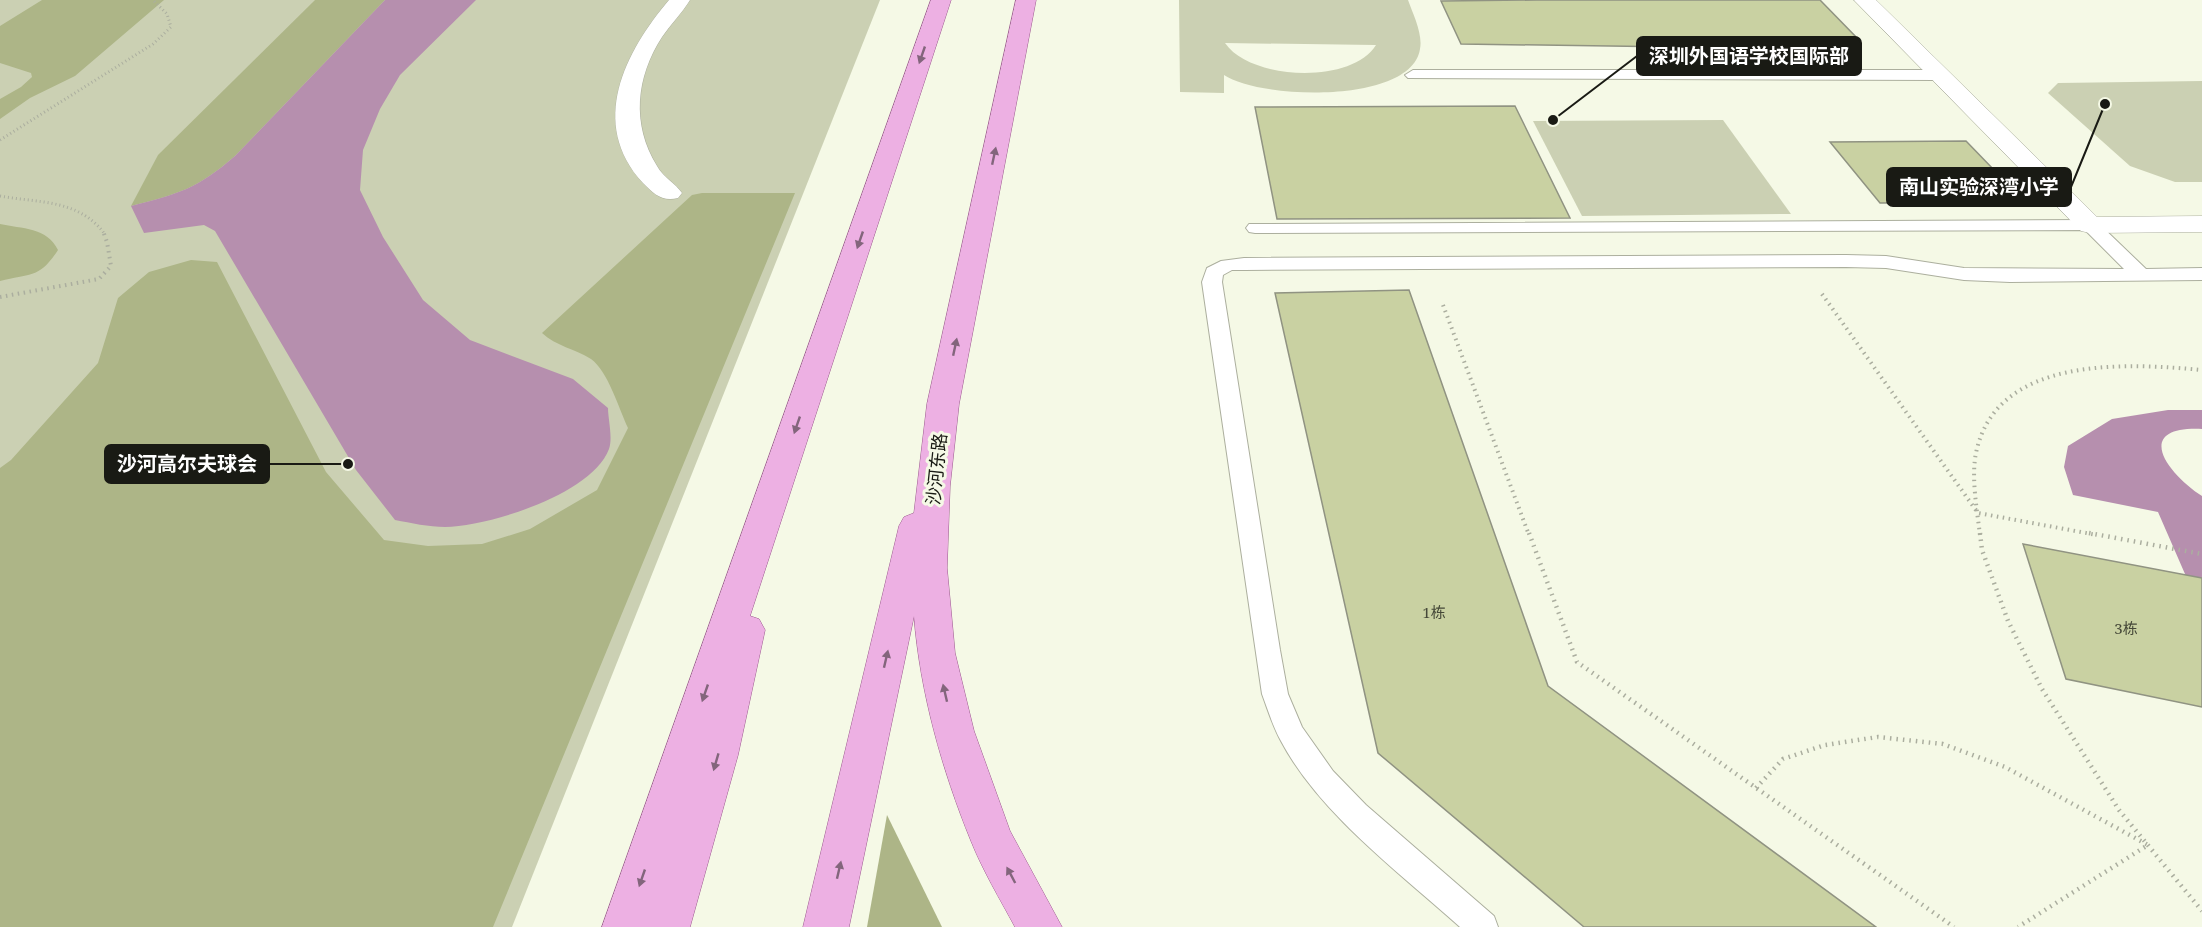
<svg xmlns="http://www.w3.org/2000/svg" width="2202" height="927" font-family="'Noto Serif','Noto Sans SC',serif">
<style>
.green{fill:#cbd0b3;fill-rule:evenodd}
.forest{fill:#adb587}
.water{fill:#b68fae}
.building{fill:#c9d1a2;stroke:#909382;stroke-width:1.5}
.lines{fill:none;stroke-linecap:round;stroke-linejoin:round}
.lane-casing{stroke:#acaf9e;stroke-width:2}
.street-casing{stroke:#acaf9e;stroke-width:1}
.primary-casing{stroke:#9b5a8e;stroke-width:1}
.path-far2{stroke:#abae9f;stroke-width:3;stroke-dasharray:1 3;stroke-linecap:butt}
.path-far1{stroke:#abae9f;stroke-width:4;stroke-dasharray:1.5 4.5;stroke-linecap:butt}
.path{stroke:#abae9f;stroke-width:4.5;stroke-dasharray:1.5 5;stroke-linecap:butt}
.lane{fill:#fff;fill-rule:evenodd}
.street{fill:#fff;fill-rule:evenodd}
.primary{fill:#edb0e3;fill-rule:evenodd}
.oneway{fill:#83657c}
.labels{text-anchor:middle;dominant-baseline:central;stroke-width:6;stroke-linejoin:round;paint-order:stroke}
.number-label{font-size:15px;fill:#454838}
.street-label{font-size:18px;fill:#191a14;stroke:#f5f9e6}
.leader{fill:none;stroke:#191a14;stroke-width:2}
.callout-dot{fill:#191a14;stroke:#f5f9e6;stroke-width:2}
.callout{fill:#191a14;stroke:#191a14;stroke-width:2}
.callout-label{font-size:20px;text-anchor:middle;font-weight:bold;fill:#fff}
</style>
<rect width="100%" height="100%" fill="#f5f9e6"/>
<g class="green">
<polygon points="0,0 880,0 512,927 0,927"/>
<path d="M1179,0H1408C1413,14 1423,34 1420,49C1411,105 1259,99 1224,75V93L1180,92ZM1225,43L1375,45H1376C1351,85 1250,80 1225,43Z"/>
<polygon points="2202,81 2202,182 2175,182 2130,166 2048,93 2058,83"/>
<polygon points="1723,120 1791,214 1582,216 1533,121"/>
</g>
<g class="forest">
<polygon points="42,0 164,0 75,76 30,98 0,119 0,99 21,87 32,77 31,73 0,63 0,26"/>
<path d="M315,0H385L235,156C197,189 178,194 131,206L158,155Z"/>
<path d="M702,193H795L493,927H0V468L11,460L98,363L118,298L149,272L191,260L217,262L326,472L384,540L428,546L482,544L530,529L597,490L628,428C619,409 608,371 591,359C575,349 556,346 542,333L692,195Z"/>
<path d="M0,224C22,229 47,227 58,250C39,279 31,273 0,281Z"/>
<polygon points="887,815 942,927 867,927"/>
</g>
<g class="water">
<path d="M385,0H476L400,75L380,109L363,150L360,190L383,237L423,300L470,340L573,379L608,408C608,419 613,438 609,449C592,494 490,526 445,527C429,527 411,523 395,520L356,470L215,231L204,225L144,233L131,206C178,194 197,189 235,156Z"/>
<path d="M2168,410H2202V429C2131,426 2168,474 2202,496V613L2158,512L2073,495L2064,467L2068,446L2112,419Z"/>
</g>
<g class="building">
<polygon points="1536,0 1820,0 1857,38 1823,49 1461,44 1441,1"/>
<polygon points="1515,106 1570,218 1277,219 1255,107"/>
<polygon points="1966,141 2025,202 1880,203 1830,142"/>
<polygon points="1409,290 1548,686 1876,927 1584,927 1378,753 1275,293"/>
<polygon points="2023,544 2202,578 2202,707 2066,679"/>
</g>
<g class="lines">
<defs>
<g id="lane">
<polygon points="1413,70 1939,70 1947,75 1939,80 1408,78 1405,75"/>
<path d="M2090,220L2096,221L2146,269L2202,268V280L2010,282L1964,280L1886,268L1846,267L1244,270H1232L1223,275L1222,282L1280,650L1288,694L1302,727L1333,771L1366,805L1494,916L1498,927H1460C1400,873 1319,813 1281,741C1273,727 1268,710 1262,694L1202,282L1207,268L1221,261L1244,258L1846,255L1886,256L1964,268L2124,269L2085,230L1255,233L1249,232L1246,228L1249,224Z"/>
</g>
<g id="street">
<path d="M669,0H690C682,13 671,24 662,37C636,77 631,124 657,166C663,177 675,183 682,193L678,198C662,202 654,194 643,183C588,123 625,52 669,0Z"/>
<polygon points="1854,0 1876,0 2097,217 2202,216 2202,232 2090,233 2081,231"/>
</g>
<g id="primary">
<polygon points="931,0 951,0 750,616 759,619 765,630 738,755 690,927 602,927"/>
<path d="M1016,0H1036L959,404L950,486L947,568L955,653L974,731L1010,831L1062,927H1015C1000,899 983,871 971,841C942,770 920,692 914,616L849,927H803L899,526L904,517L914,513L927,404Z"/>
</g>
</defs>
<use href="#lane" class="lane-casing"/>
<use href="#street" class="street-casing"/>
<use href="#primary" class="primary-casing"/>
<g class="path-far2">
<polyline points="0,140 153,44 171,27 167,14 153,0"/>
<path d="M0,196C38,203 78,199 104,233"/>
</g>
<g class="path-far1">
<polyline points="1822,294 1978,513 2097,535"/>
<polyline points="0,297 99,279 111,266 107,242 103,231"/>
<polyline points="1443,305 1529,535"/>
<path d="M1980,535C1977,510 1971,477 1976,453C1996,355 2126,363 2202,370"/>
</g>
<g class="path">
<polyline points="1529,533 1577,662 1954,927"/>
<polyline points="1980,533 1982,550 2008,621 2042,689 2119,810 2202,911"/>
<polyline points="2089,533 2202,554"/>
<polyline points="1756,788 1783,759 1825,745 1878,737 1943,744 2005,767 2148,845 2018,927"/>
</g>
<use href="#lane" class="lane"/>
<use href="#street" class="street"/>
<use href="#primary" class="primary"/>
</g>
<defs><path id="oneway-solid" d="M-6-.8H1V-3.2L6.5 0L1 3.2V.8H-6Z" transform="scale(1.5)"/></defs>
<g class="oneway">
<use href="#oneway-solid" transform="translate(922 55) rotate(109)"/>
<use href="#oneway-solid" transform="translate(994 156) rotate(-78)"/>
<use href="#oneway-solid" transform="translate(860 240) rotate(109)"/>
<use href="#oneway-solid" transform="translate(955 347) rotate(-78)"/>
<use href="#oneway-solid" transform="translate(797 425) rotate(109)"/>
<use href="#oneway-solid" transform="translate(886 659) rotate(-77)"/>
<use href="#oneway-solid" transform="translate(705 693) rotate(109)"/>
<use href="#oneway-solid" transform="translate(945 693) rotate(-103)"/>
<use href="#oneway-solid" transform="translate(716 762) rotate(106)"/>
<use href="#oneway-solid" transform="translate(839 870) rotate(-77)"/>
<use href="#oneway-solid" transform="translate(1011 875) rotate(-118)"/>
<use href="#oneway-solid" transform="translate(642 878) rotate(109)"/>
</g>
<g class="labels">
<g class="number-label">
<text x="1434" y="612">1栋</text>
<text x="2126" y="628">3栋</text>
</g>
<g class="street-label">
<text transform="translate(936 469) rotate(-84)">沙河东路</text>
</g>
</g>
<path class="leader" d="M1553 120L1637 56M2105 104L2071 187M348 464L269 464"/>
<g class="callout-dot">
<circle cx="1553" cy="120" r="6"/>
<circle cx="2105" cy="104" r="6"/>
<circle cx="348" cy="464" r="6"/>
</g>
<g class="callout">
<rect x="1637" y="37" width="224" height="38" rx="6"/>
<rect x="1887" y="168" width="184" height="38" rx="6"/>
<rect x="105" y="445" width="164" height="38" rx="6"/>
</g>
<g class="callout-label">
<text x="1749" y="63">深圳外国语学校国际部</text>
<text x="1979" y="194">南山实验深湾小学</text>
<text x="187" y="471">沙河高尔夫球会</text>
</g>
</svg>
